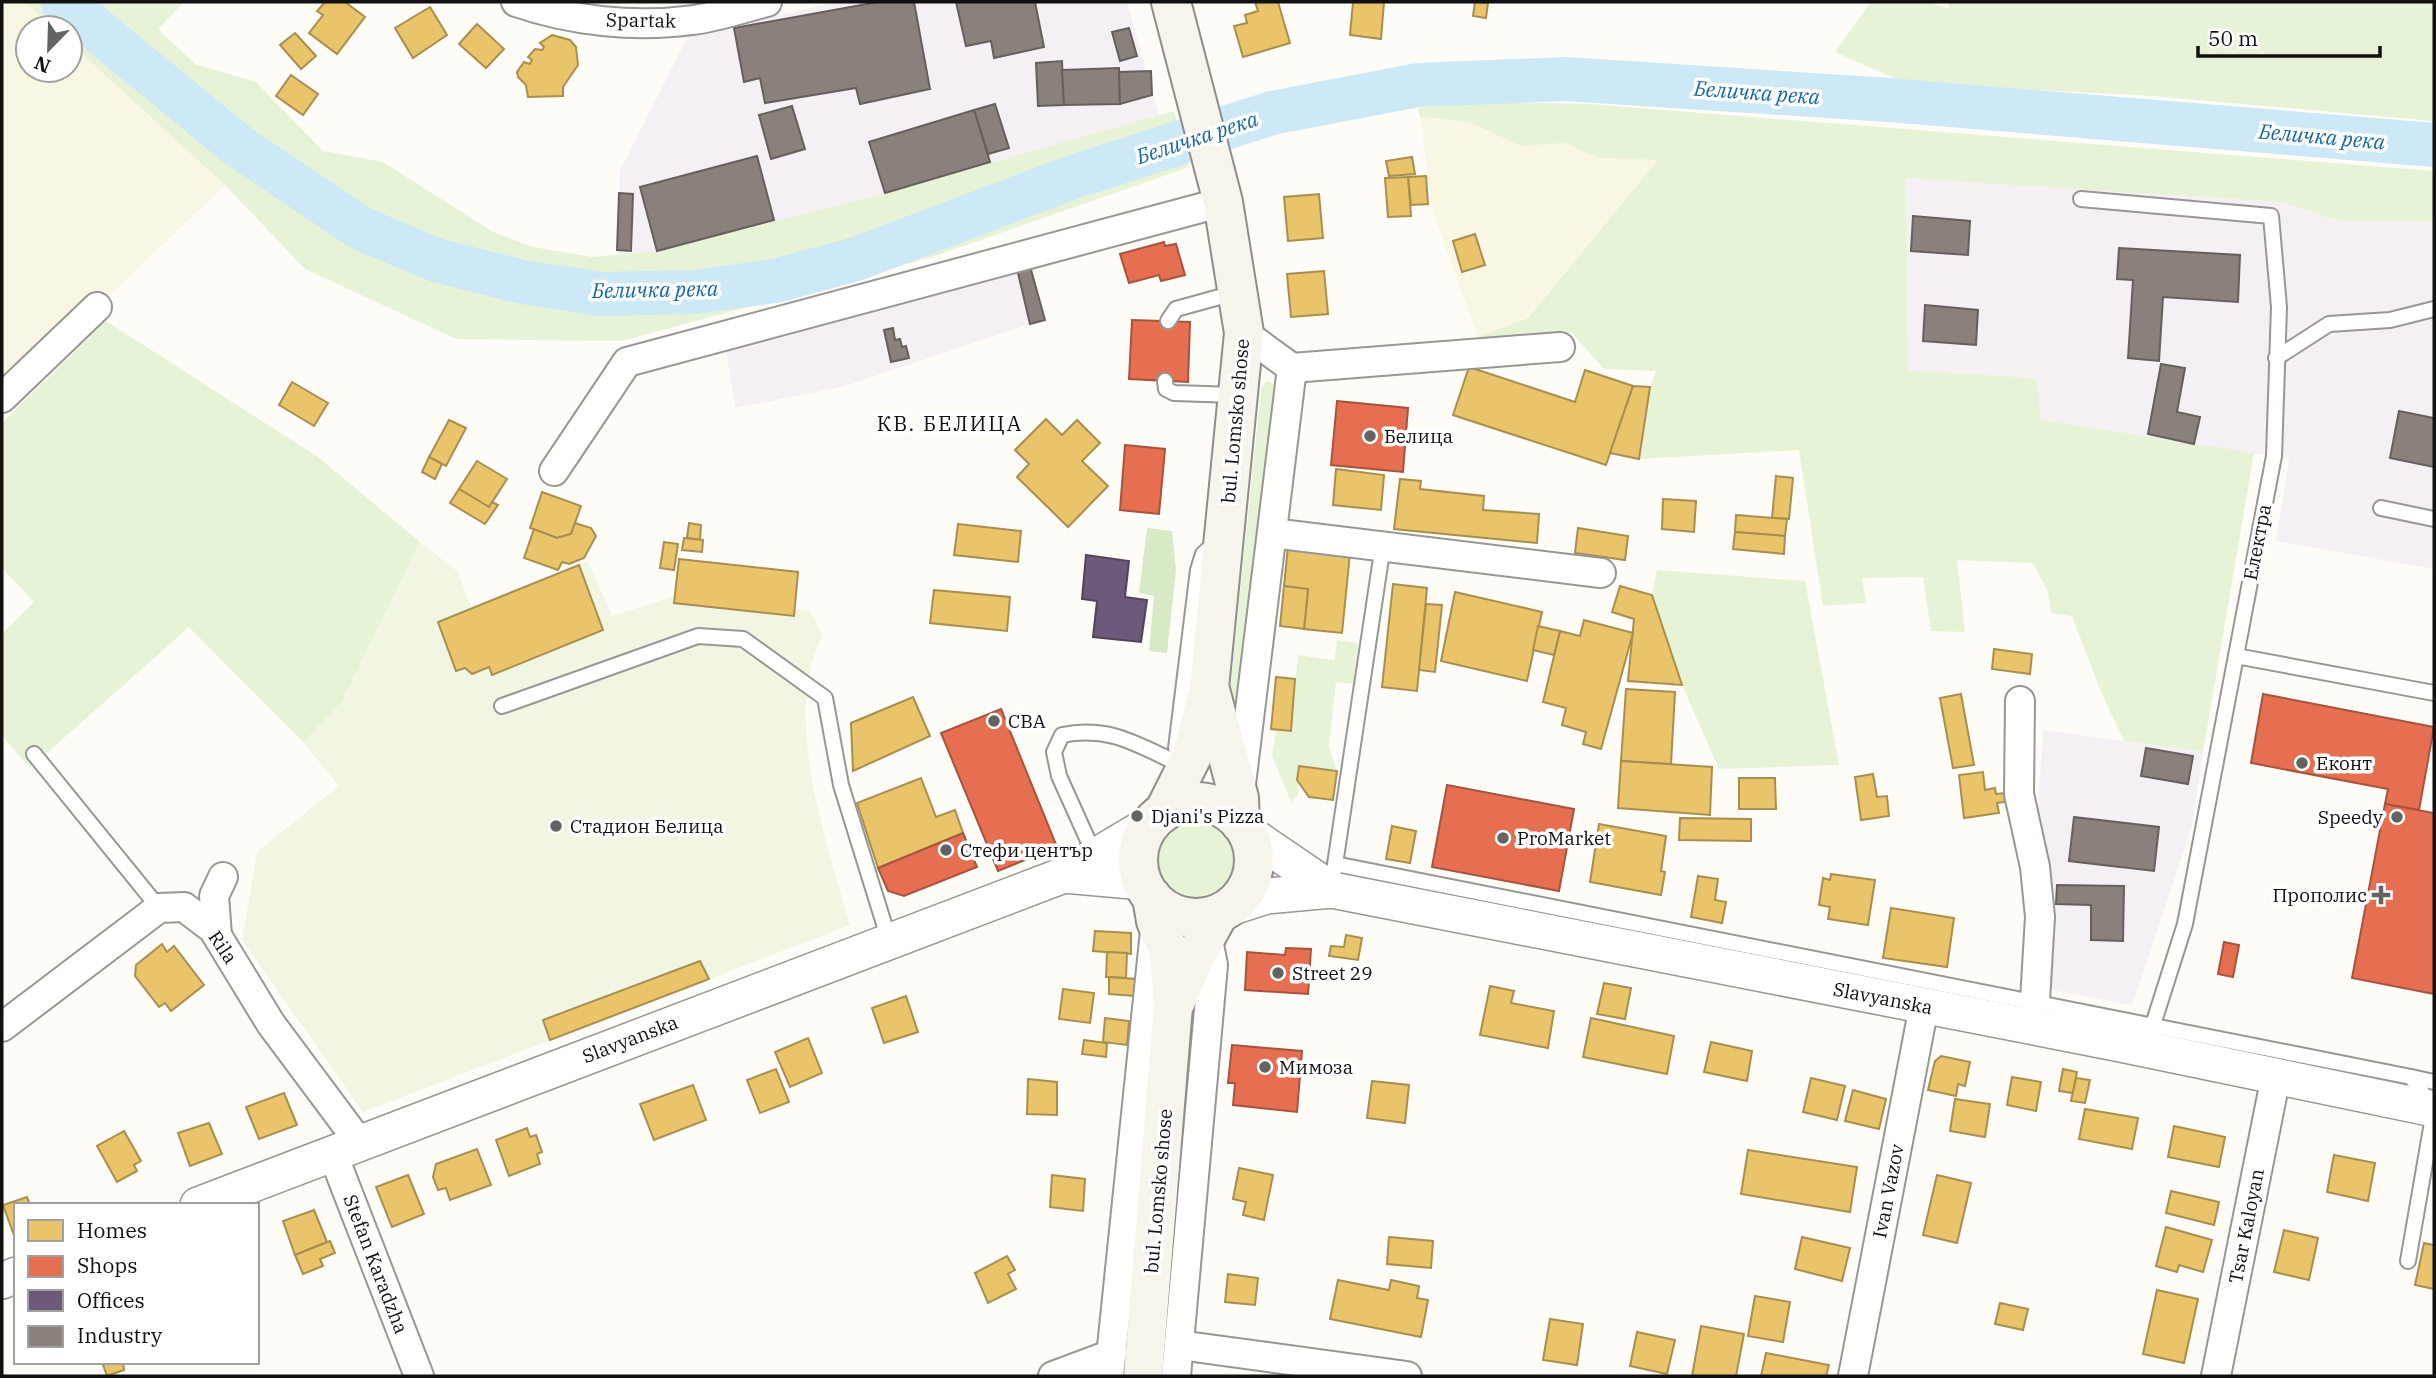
<svg xmlns="http://www.w3.org/2000/svg" width="2436" height="1378" font-family="'IBM Plex Serif',serif">
<style>
.industrial{fill:#f5f0f3}
.farmland{fill:#f9f7e4}
.green{fill:#e7f3d7}
.forest{fill:#d8eac5}
.pitch{fill:#f0f6e1}
.homes{fill:#e9c46a;stroke:#a88e4f;stroke-width:2}
.shops{fill:#e76f51;stroke:#a7533e;stroke-width:2}
.offices{fill:#6d597a;stroke:#51435a;stroke-width:2}
.industry{fill:#8a817c;stroke:#665f5c;stroke-width:2}
.lines{fill:none;stroke-linecap:round;stroke-linejoin:round}
.river{stroke:#cde8f7;stroke-width:44}
.service-casing{stroke:#979795;stroke-width:18}
.minor-casing{stroke:#979795;stroke-width:32}
.tertiary-casing{stroke:#979795;stroke-width:38}
.secondary-casing{stroke:#8e8d8b;stroke-width:42}
.service{stroke:#fffffe;stroke-width:14}
.minor{stroke:#fffffe;stroke-width:28}
.tertiary{stroke:#fffffe;stroke-width:35}
.secondary{stroke:#f6f4eb;stroke-width:38}
.poi-dot{fill:#646362;stroke:#fff;stroke-width:2.5}
.labels{text-anchor:middle;dominant-baseline:central;stroke-width:7;stroke-linejoin:round;paint-order:stroke}
.street-label{font-size:19px;fill:#111;stroke:#fff}
.poi-label{font-size:19px;fill:#111;stroke:#fff;text-anchor:start}
.water-label{font-size:21px;font-style:italic;fill:#1768a6;stroke:#fff}
.neighbourhood-label{font-size:21px;letter-spacing:2px;fill:#111;stroke:#fff}
</style>
<rect width="100%" height="100%" fill="#fdfcf7"/>
<g class="industrial">
<polygon points="836,2 1127,2 1159,116 885,193 657,251 617,255 620,171 688,36"/>
<polygon points="1906,177 2281,202 2339,221 2434,221 2434,569 2276,541 2289,459 2041,420 2036,378 1908,370"/>
<polygon points="1017,269 1030,324 842,387 736,408 725,346"/>
<polygon points="2043,730 2203,752 2192,826 2132,1005 2036,987 2037,827"/>
</g>
<g class="farmland">
<polygon points="2,2 25,2 54,28 28,28 28,70 70,70 70,43 225,185 2,398"/>
<polygon points="1420,117 1469,122 1521,146 1566,143 1598,158 1659,160 1527,318 1478,337 1433,212"/>
</g>
<g class="green">
<polygon points="25,2 184,2 158,29 195,64 256,82 323,151 383,162 493,232 533,247 592,257 657,251 885,193 1174,111 1189,167 932,257 622,341 456,339 305,269 225,185 70,43 70,28 54,28"/>
<polygon points="1871,2 1927,2 1949,9 1948,2 2434,2 2434,121 2153,96 1905,83 1835,52"/>
<polygon points="1490,102 1589,104 2434,171 2434,221 2339,221 2281,202 1906,178 1908,370 2036,378 2041,420 2254,453 2203,752 2124,741 2101,692 2072,616 2051,613 2048,592 2033,563 1957,560 1965,632 1931,631 1923,577 1862,578 1866,603 1823,606 1799,450 1639,459 1650,387 1656,371 1604,369 1572,333 1481,346 1478,337 1528,318 1658,160 1598,158 1566,143 1521,146 1469,122 1420,117 1418,108"/>
<polygon points="106,321 318,457 420,542 341,703 303,742 189,627 30,768 2,736 2,634 34,602 2,568 2,423"/>
<polygon points="1266,381 1274,383 1277,392 1241,722 1228,711 1261,389"/>
<polygon points="1657,570 1805,581 1839,765 1719,769 1682,685 1652,595"/>
<polygon points="1337,640 1358,643 1353,684 1336,682 1329,747 1337,771 1299,766 1298,795 1291,802 1272,756 1276,729 1291,730 1298,655 1334,660"/>
<circle cx="1195" cy="860" r="42"/>
</g>
<polygon class="forest" points="1147,528 1172,531 1176,570 1167,653 1149,651 1154,596 1139,593"/>
<path class="pitch" d="M420,542L458,572L471,608L588,561L612,616L672,597L810,611L822,634C818,647 811,661 809,675C795,752 829,852 850,925L363,1112L242,940L257,852L339,786L303,742L341,703Z"/>
<g class="homes">
<polygon points="325,2 345,2 365,17 337,54 309,33 323,15 317,11"/>
<polygon points="1255,2 1278,2 1290,43 1243,57 1234,26 1247,23 1245,15 1258,11"/>
<polygon points="1353,2 1384,2 1381,39 1350,35"/>
<polygon points="1475,2 1488,3 1486,18 1473,16"/>
<polygon points="430,7 447,35 413,58 395,28"/>
<polygon points="477,24 504,49 486,68 459,44"/>
<polygon points="295,33 316,56 301,69 280,45"/>
<polygon points="552,35 570,40 576,47 578,65 563,87 563,96 528,97 526,85 518,77 517,72 524,62 530,64 532,60 528,57 535,49 542,50 544,47 540,43"/>
<polygon points="291,75 318,94 303,115 276,96"/>
<polygon points="1412,157 1415,174 1389,176 1386,161"/>
<polygon points="1426,176 1428,204 1411,205 1408,177"/>
<polygon points="1408,177 1411,216 1388,217 1385,178"/>
<polygon points="1319,194 1323,238 1288,241 1284,197"/>
<polygon points="1475,234 1485,265 1462,272 1453,241"/>
<polygon points="1324,271 1328,314 1291,317 1287,274"/>
<polygon points="1469,367 1575,402 1585,370 1633,386 1606,465 1453,415"/>
<polygon points="292,382 328,403 314,426 279,405"/>
<polygon points="1633,386 1650,387 1639,459 1610,453"/>
<polygon points="1046,419 1062,435 1077,420 1100,443 1082,461 1108,486 1068,527 1017,477 1029,464 1015,450"/>
<polygon points="449,420 466,428 446,466 429,457"/>
<polygon points="429,457 442,464 435,479 422,472"/>
<polygon points="477,461 507,479 489,507 459,489"/>
<polygon points="1336,469 1384,475 1381,510 1333,505"/>
<polygon points="1776,476 1793,478 1789,519 1772,518"/>
<polygon points="1400,479 1421,481 1420,489 1484,496 1483,510 1539,514 1537,543 1394,529"/>
<polygon points="459,489 489,507 492,502 498,505 485,524 450,503"/>
<polygon points="542,492 581,506 571,534 557,538 530,528"/>
<polygon points="1663,499 1696,501 1694,532 1662,529"/>
<polygon points="1736,515 1787,519 1785,536 1735,532"/>
<polygon points="575,523 591,528 596,536 584,558 569,564 562,562 558,570 524,558 534,529 557,538 571,534"/>
<polygon points="689,523 701,525 700,540 687,538"/>
<polygon points="958,524 1021,531 1018,562 954,555"/>
<polygon points="1578,528 1628,536 1625,560 1575,553"/>
<polygon points="1735,532 1785,536 1784,554 1733,549"/>
<polygon points="684,538 703,540 702,552 682,550"/>
<polygon points="664,542 678,544 674,570 660,568"/>
<polygon points="1288,546 1350,553 1342,633 1304,629 1308,589 1284,586"/>
<polygon points="679,559 798,572 794,616 674,603"/>
<polygon points="579,565 603,630 492,675 489,667 472,674 465,668 456,671 438,622"/>
<polygon points="1393,584 1427,588 1417,691 1382,687"/>
<polygon points="1284,586 1308,589 1304,629 1280,626"/>
<polygon points="1620,586 1652,595 1682,685 1628,681 1634,619 1612,612"/>
<polygon points="934,590 1010,597 1007,631 930,623"/>
<polygon points="1455,592 1542,612 1527,681 1441,661"/>
<polygon points="1426,604 1442,605 1435,672 1419,670"/>
<polygon points="1584,620 1633,633 1601,749 1583,744 1586,732 1562,725 1566,708 1543,702 1560,631 1580,636"/>
<polygon points="1538,626 1560,631 1554,655 1533,650"/>
<polygon points="1994,649 2032,654 2030,674 1992,669"/>
<polygon points="1276,677 1295,679 1291,731 1271,729"/>
<polygon points="1626,689 1675,692 1671,764 1621,761"/>
<polygon points="1961,694 1974,765 1953,768 1940,698"/>
<polygon points="913,697 930,736 853,771 851,723"/>
<polygon points="1621,761 1712,767 1710,815 1618,808"/>
<polygon points="1299,766 1337,771 1333,800 1309,797 1297,780"/>
<polygon points="1983,772 1985,790 1995,788 1996,794 2004,793 2005,802 1997,803 1999,813 1964,818 1959,775"/>
<polygon points="1873,774 1877,797 1887,796 1889,816 1861,820 1855,777"/>
<polygon points="921,778 936,817 955,810 963,833 878,868 857,803"/>
<polygon points="1739,778 1775,778 1776,809 1739,809"/>
<polygon points="1680,818 1751,819 1751,841 1679,840"/>
<polygon points="1599,824 1666,836 1661,871 1665,872 1661,895 1590,882"/>
<polygon points="1392,826 1416,831 1410,863 1386,859"/>
<polygon points="1831,874 1875,880 1868,925 1828,919 1830,907 1819,905 1823,878 1830,880"/>
<polygon points="1698,876 1718,879 1715,900 1726,902 1722,923 1691,917"/>
<polygon points="1891,908 1954,918 1947,967 1883,958"/>
<polygon points="1095,931 1131,933 1131,954 1093,951"/>
<polygon points="1346,935 1362,938 1358,960 1329,956 1331,946 1344,947"/>
<polygon points="162,944 167,952 174,946 204,985 171,1011 165,1003 159,1007 135,976 136,965"/>
<polygon points="1107,952 1127,953 1126,978 1106,977"/>
<polygon points="700,961 709,979 550,1040 543,1020"/>
<polygon points="1109,977 1136,979 1135,996 1109,994"/>
<polygon points="1604,983 1631,988 1625,1019 1597,1014"/>
<polygon points="1490,986 1514,991 1511,1003 1554,1011 1548,1048 1480,1035"/>
<polygon points="1063,989 1094,993 1090,1023 1059,1019"/>
<polygon points="906,996 918,1032 884,1043 872,1008"/>
<polygon points="1105,1018 1129,1021 1127,1045 1103,1042"/>
<polygon points="1591,1018 1674,1036 1667,1074 1583,1057"/>
<polygon points="808,1038 822,1073 790,1087 775,1052"/>
<polygon points="1084,1040 1107,1043 1106,1057 1082,1054"/>
<polygon points="1711,1042 1752,1051 1747,1081 1704,1072"/>
<polygon points="1941,1056 1970,1062 1965,1086 1958,1084 1956,1096 1928,1090 1935,1061"/>
<polygon points="776,1069 789,1102 760,1113 747,1080"/>
<polygon points="2063,1069 2077,1072 2073,1093 2059,1091"/>
<polygon points="2012,1077 2041,1082 2036,1111 2007,1105"/>
<polygon points="1811,1078 1845,1086 1837,1120 1803,1112"/>
<polygon points="2076,1078 2090,1080 2085,1103 2071,1101"/>
<polygon points="1028,1079 1057,1082 1057,1115 1027,1114"/>
<polygon points="1372,1081 1409,1085 1405,1123 1367,1118"/>
<polygon points="693,1085 706,1120 654,1140 640,1104"/>
<polygon points="1853,1090 1886,1099 1879,1129 1845,1121"/>
<polygon points="284,1093 297,1125 259,1139 246,1107"/>
<polygon points="1955,1099 1990,1104 1985,1137 1950,1131"/>
<polygon points="2085,1109 2138,1118 2132,1149 2079,1139"/>
<polygon points="209,1123 222,1154 190,1166 178,1133"/>
<polygon points="2174,1126 2225,1137 2219,1167 2168,1157"/>
<polygon points="527,1128 530,1137 536,1135 542,1152 537,1154 540,1164 509,1176 496,1140"/>
<polygon points="124,1131 141,1161 134,1165 137,1171 117,1182 97,1146"/>
<polygon points="477,1149 491,1185 450,1200 446,1188 438,1190 433,1177 436,1164"/>
<polygon points="1748,1150 1857,1167 1850,1212 1741,1194"/>
<polygon points="2334,1155 2375,1163 2368,1201 2327,1192"/>
<polygon points="1239,1168 1273,1175 1264,1220 1243,1215 1246,1202 1233,1199"/>
<polygon points="408,1175 424,1214 392,1227 376,1187"/>
<polygon points="1052,1175 1085,1179 1083,1211 1050,1207"/>
<polygon points="1937,1175 1971,1183 1957,1243 1923,1235"/>
<polygon points="2171,1191 2219,1202 2214,1225 2166,1213"/>
<polygon points="27,1197 30,1205 16,1205 16,1241 3,1205"/>
<polygon points="314,1210 327,1242 295,1255 283,1221"/>
<polygon points="2166,1227 2212,1240 2203,1272 2179,1265 2177,1272 2156,1266"/>
<polygon points="2284,1230 2318,1238 2309,1280 2274,1272"/>
<polygon points="1389,1237 1433,1241 1431,1268 1387,1264"/>
<polygon points="1802,1237 1850,1248 1842,1281 1795,1269"/>
<polygon points="330,1241 335,1253 320,1259 323,1266 303,1274 295,1255"/>
<polygon points="2424,1243 2434,1245 2434,1289 2415,1285"/>
<polygon points="1007,1256 1015,1270 1008,1274 1016,1289 988,1303 975,1273"/>
<polygon points="1228,1274 1258,1278 1255,1305 1225,1302"/>
<polygon points="1338,1280 1389,1290 1391,1280 1419,1286 1417,1298 1428,1300 1421,1337 1330,1319"/>
<polygon points="2157,1290 2198,1299 2184,1363 2143,1354"/>
<polygon points="1755,1296 1790,1302 1783,1342 1748,1336"/>
<polygon points="2000,1303 2028,1309 2023,1330 1995,1324"/>
<polygon points="1550,1319 1583,1324 1577,1365 1543,1360"/>
<polygon points="1701,1326 1744,1334 1736,1376 1692,1376"/>
<polygon points="1637,1332 1675,1340 1667,1374 1630,1366"/>
<polygon points="1766,1353 1829,1365 1826,1376 1761,1376"/>
<polygon points="102,1362 123,1362 124,1370 107,1376"/>
</g>
<g class="shops">
<polygon points="1164,242 1165,246 1176,244 1185,275 1161,281 1159,275 1129,283 1120,254"/>
<polygon points="1132,320 1190,322 1188,382 1129,379"/>
<polygon points="1337,401 1408,408 1403,472 1331,465"/>
<polygon points="1125,445 1165,449 1159,514 1120,510"/>
<polygon points="2263,694 2434,727 2419,810 2385,804 2388,789 2251,763"/>
<polygon points="1001,709 1057,847 998,871 941,733"/>
<polygon points="1447,785 1574,809 1559,891 1432,867"/>
<polygon points="2385,804 2434,813 2434,994 2352,978"/>
<polygon points="963,833 977,867 904,896 888,891 878,868"/>
<polygon points="2224,942 2239,945 2233,977 2218,974"/>
<polygon points="1286,948 1311,949 1308,994 1245,990 1247,952 1285,955"/>
<polygon points="1232,1045 1302,1051 1297,1112 1233,1105 1235,1083 1228,1083"/>
</g>
<polygon class="offices" points="1086,555 1129,561 1125,597 1147,600 1141,642 1093,637 1097,601 1082,599"/>
<g class="industry">
<polygon points="878,2 914,2 930,89 860,104 856,88 765,103 760,78 744,82 734,28"/>
<polygon points="956,2 1035,2 1044,47 994,58 991,41 966,46"/>
<polygon points="1129,28 1137,56 1120,61 1112,32"/>
<polygon points="1062,61 1064,105 1038,106 1036,63"/>
<polygon points="1119,68 1120,104 1064,105 1062,70"/>
<polygon points="1151,71 1152,95 1120,104 1119,72"/>
<polygon points="995,104 1009,148 988,154 974,110"/>
<polygon points="792,106 805,149 771,159 759,115"/>
<polygon points="974,110 990,162 885,193 869,142"/>
<polygon points="757,156 774,220 657,251 640,187"/>
<polygon points="619,193 633,194 631,251 617,250"/>
<polygon points="1913,216 1970,221 1968,255 1911,251"/>
<polygon points="2119,248 2240,255 2238,302 2163,297 2159,361 2128,358 2133,280 2117,279"/>
<polygon points="1030,266 1045,320 1030,324 1017,269"/>
<polygon points="1925,305 1978,310 1976,345 1923,341"/>
<polygon points="893,328 895,340 900,339 902,347 906,346 909,358 891,362 884,330"/>
<polygon points="2161,364 2185,368 2177,412 2200,417 2194,444 2148,434"/>
<polygon points="2399,411 2434,418 2434,467 2390,458"/>
<polygon points="2146,748 2193,756 2188,784 2141,776"/>
<polygon points="2074,817 2159,827 2154,871 2069,861"/>
<polygon points="2057,885 2124,886 2123,941 2091,940 2091,905 2056,904"/>
</g>
<g class="lines">
<polyline class="river" points="63,2 237,145 362,229 436,260 522,282 601,294 695,292 775,281 856,259 1073,177 1272,113 1418,85 1566,79 1889,100 2434,145"/>
<defs>
<g id="service">
<polyline points="2081,199 2271,216 2279,307 2274,456 2185,924 2151,1031"/>
<polyline points="1168,321 1176,309 1234,293"/>
<polyline points="2276,358 2329,324 2390,320 2434,309"/>
<polyline points="1165,381 1166,389 1174,393 1236,395"/>
<polyline points="2381,508 2434,519"/>
<polyline points="2236,656 2434,693"/>
<polyline points="502,706 698,636 743,639 825,698 841,785 889,940"/>
<polyline points="1176,748 1198,570 1203,554 1216,542"/>
<polyline points="34,754 159,908"/>
<path d="M1095,856L1059,776L1054,752L1062,735C1108,726 1134,743 1175,762"/>
<polyline points="1335,864 2411,1077 2429,1102"/>
<polyline points="1334,871 1383,545"/>
<polyline points="2411,1077 2434,1082"/>
<polyline points="2408,1261 2434,1111"/>
</g>
<g id="minor">
<path d="M516,2C571,21 634,28 693,20C717,17 743,8 767,2"/>
<polyline points="1244,333 1292,368 1560,347"/>
<polyline points="2,398 97,307"/>
<polyline points="554,471 627,362 1223,202"/>
<polyline points="1272,533 1601,573"/>
<polyline points="2020,701 2019,794 2035,867 2040,917 2035,1000"/>
<polyline points="1241,784 1292,368"/>
<polyline points="217,935 214,896 223,877"/>
<polyline points="2,1027 159,908 184,907 213,929 271,1024 359,1142"/>
<polyline points="332,1152 419,1376"/>
<polyline points="1179,1345 1407,1376"/>
<polyline points="1053,1376 1112,1354"/>
<polyline points="1109,1376 1156,921"/>
<polyline points="1176,1376 1213,965 1207,935"/>
<polyline points="1853,1376 1924,1006"/>
<polyline points="2216,1376 2276,1076"/>
</g>
<g id="tertiary">
<polyline points="1247,832 1332,890"/>
<polyline points="1064,875 1143,882"/>
<polyline points="1229,908 1267,896 1332,890 2116,1043 2434,1109"/>
<polyline points="198,1205 1064,875 1151,823"/>
<polyline points="2,1281 16,1275"/>
</g>
<g id="secondary">
<polyline points="1210,690 1239,798 1240,823"/>
<circle cx="1196" cy="860" r="58"/>
<polyline points="1164,812 1192,756 1209,688 1244,333 1223,202 1171,2"/>
<polyline points="1176,1001 1192,962 1218,915"/>
<polyline points="1143,1376 1173,1006 1169,951 1156,921 1152,897"/>
</g>
</defs>
<use href="#service" class="service-casing"/>
<use href="#minor" class="minor-casing"/>
<use href="#tertiary" class="tertiary-casing"/>
<use href="#secondary" class="secondary-casing"/>
<use href="#service" class="service"/>
<use href="#minor" class="minor"/>
<use href="#tertiary" class="tertiary"/>
<use href="#secondary" class="secondary"/>
</g>
<g class="poi-dot">
<circle cx="1370" cy="436" r="7"/>
<circle cx="994" cy="721" r="7"/>
<circle cx="2302" cy="763" r="7"/>
<circle cx="1137" cy="816" r="7"/>
<circle cx="2397" cy="817" r="7"/>
<circle cx="556" cy="826" r="7"/>
<circle cx="1503" cy="838" r="7"/>
<circle cx="946" cy="850" r="7"/>
<path d="M2377.5 884.5h7v7h7v7h-7v7h-7v-7h-7v-7h7z"/>
<circle cx="1278" cy="973" r="7"/>
<circle cx="1265" cy="1067" r="7"/>
</g>
<g class="labels">
<g class="street-label">
<text transform="translate(641 20) rotate(1)">Spartak</text>
<text transform="translate(1235 421) rotate(-85)">bul. Lomsko shose</text>
<text transform="translate(2257 542) rotate(-79)">Електра</text>
<text transform="translate(223 947) rotate(56)">Rila</text>
<text transform="translate(1883 998) rotate(11)">Slavyanska</text>
<text transform="translate(630 1039) rotate(-21)">Slavyanska</text>
<text transform="translate(1158 1191) rotate(-85)">bul. Lomsko shose</text>
<text transform="translate(1888 1191) rotate(-79)">Ivan Vazov</text>
<text transform="translate(2246 1226) rotate(-79)">Tsar Kaloyan</text>
<text transform="translate(376 1264) rotate(69)">Stefan Karadzha</text>
</g>
<g class="poi-label">
<text x="1384" y="436">Белица</text>
<text x="1008" y="721">CBA</text>
<text x="2316" y="763">Еконт</text>
<text x="1151" y="816">Djani's Pizza</text>
<text x="2383" y="817" text-anchor="end">Speedy</text>
<text x="570" y="826">Стадион Белица</text>
<text x="1517" y="838">ProMarket</text>
<text x="960" y="850">Стефи център</text>
<text x="2367" y="895" text-anchor="end">Прополис</text>
<text x="1292" y="973">Street 29</text>
<text x="1279" y="1067">Мимоза</text>
</g>
<g class="water-label">
<text transform="translate(1757 92) rotate(4)">Беличка река</text>
<text transform="translate(2322 136) rotate(5)">Беличка река</text>
<text transform="translate(1197 137) rotate(-18)">Беличка река</text>
<text transform="translate(655 289) rotate(-1)">Беличка река</text>
</g>
<g class="neighbourhood-label">
<text x="950" y="423">КВ. БЕЛИЦА</text>
</g>
</g>
<rect width="2436" height="1378" fill="none" stroke="#111111" stroke-width="7"/>
<rect x="14" y="1203" width="245" height="161" fill="#ffffff" stroke="#a0a0a0" stroke-width="2"/>
<rect x="28" y="1220" width="35" height="21" fill="#e9c46a" stroke="#a0a0a0" stroke-width="2"/>
<text x="77" y="1238" font-size="21" fill="#111111">Homes</text>
<rect x="28" y="1256" width="35" height="21" fill="#e76f51" stroke="#a0a0a0" stroke-width="2"/>
<text x="77" y="1273" font-size="21" fill="#111111">Shops</text>
<rect x="28" y="1290" width="35" height="21" fill="#6d597a" stroke="#a0a0a0" stroke-width="2"/>
<text x="77" y="1308" font-size="21" fill="#111111">Offices</text>
<rect x="28" y="1326" width="35" height="21" fill="#8a817c" stroke="#a0a0a0" stroke-width="2"/>
<text x="77" y="1343" font-size="21" fill="#111111">Industry</text>
<g transform="translate(49 49) rotate(203)"><circle r="33" fill="#ffffff" stroke="#a0a0a0" stroke-width="2"/>
<path d="M0-5L12 26L0 18L-12 26Z" fill="#646362"/>
<text y="-10" font-size="19" font-weight="bold" text-anchor="middle" fill="#111111">N</text>
</g>
<path d="M2198 46v10h182v-10" fill="none" stroke="#111111" stroke-width="3.5"/>
<text x="2208" y="46" font-size="21" fill="#111111" stroke="#ffffff" stroke-width="5" paint-order="stroke">50 m</text>
</svg>
